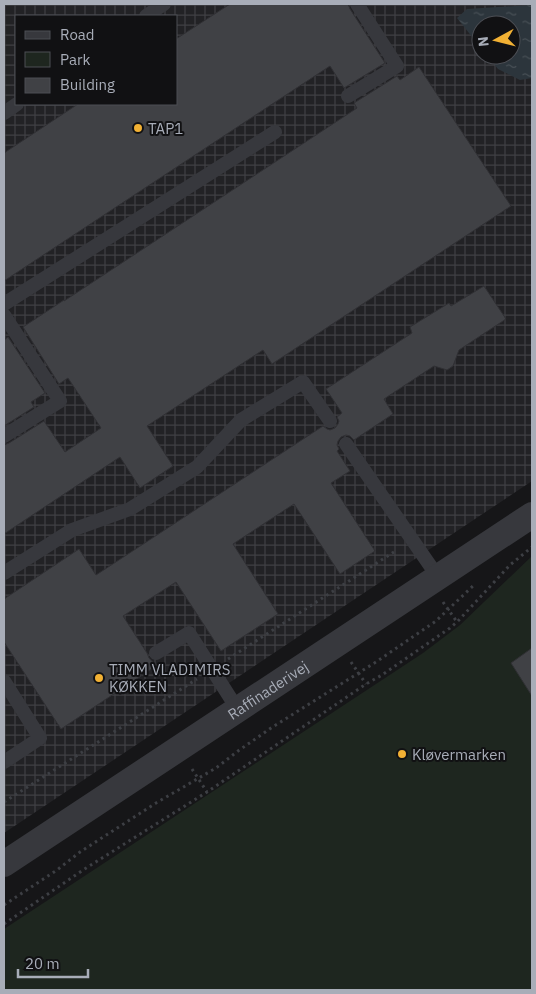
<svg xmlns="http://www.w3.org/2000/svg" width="536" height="994" font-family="'IBM Plex Sans',sans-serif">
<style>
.industrial{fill:url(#industrial-grid);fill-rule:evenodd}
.green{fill:#1e261f}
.water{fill:url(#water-ripples)}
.building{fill:#404145;stroke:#303034}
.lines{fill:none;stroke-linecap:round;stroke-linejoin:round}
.path{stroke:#3d3f44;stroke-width:3;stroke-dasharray:2.5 4;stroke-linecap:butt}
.lane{stroke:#37383d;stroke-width:14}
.street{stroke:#37383d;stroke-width:26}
.poi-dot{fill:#f2b134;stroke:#111113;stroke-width:2}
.labels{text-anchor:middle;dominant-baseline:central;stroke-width:4;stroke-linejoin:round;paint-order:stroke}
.poi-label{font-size:15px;fill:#a8adb8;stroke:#111113;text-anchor:start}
.street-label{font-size:15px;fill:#a8adb8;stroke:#111113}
</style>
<defs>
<pattern id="industrial-grid" width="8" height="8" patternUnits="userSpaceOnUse" patternTransform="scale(1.25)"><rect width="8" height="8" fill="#222225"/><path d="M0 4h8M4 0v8" fill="none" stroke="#3f3f43"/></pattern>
<pattern id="water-ripples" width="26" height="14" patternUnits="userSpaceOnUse" patternTransform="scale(1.25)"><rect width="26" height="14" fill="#2c353c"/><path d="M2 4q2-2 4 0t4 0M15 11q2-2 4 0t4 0" fill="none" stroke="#485056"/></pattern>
</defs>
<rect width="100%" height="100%" fill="#161618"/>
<path class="industrial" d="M4,4H532V481L4,833ZM16,16H176V104H16ZM481,25H511V55H481Z"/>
<polygon class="green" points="532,556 532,990 4,990 4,929 423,653 460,625"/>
<polygon class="water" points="532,5 532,78 520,80 498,69 487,55 511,55 511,25 481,25 481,48 457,18 467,9"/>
<g class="building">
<polygon points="230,4 348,4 350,9 385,63 344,88 330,66 4,281 4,153 78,104 176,104 176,39"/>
<polygon points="419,67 511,206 272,364 263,350 147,426 173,466 140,488 120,457 4,534 4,445 9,443 44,421 65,452 101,428 68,378 59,384 23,327 64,300 64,301 357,108 354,103 397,76 400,80"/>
<polygon points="484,286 506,319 459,350 453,366 447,370 434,366 384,399 393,414 354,440 350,436 346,435 341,437 338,441 337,445 339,449 337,451 350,471 331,483 375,551 340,574 294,504 233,544 278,614 221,651 176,582 123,616 147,653 149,658 156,666 61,729 4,642 4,599 79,549 96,575 323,426 327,429 330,430 335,428 338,424 339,421 337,417 342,413 326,389 412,333 410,327 449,303 451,306"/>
<polygon points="8,337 45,393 31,402 34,407 4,426 4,340"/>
<polygon points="532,648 532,696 511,663"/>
</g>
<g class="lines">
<g class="path">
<polyline points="443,602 457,622"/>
<polyline points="228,659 397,550"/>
<polyline points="351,662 366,684"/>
<polyline points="192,769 207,792"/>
<polyline points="4,802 197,679"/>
<polyline points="4,905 57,870 80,852 156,803 216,768 238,751 271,728 376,662 436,621 475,584"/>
<polyline points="4,924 83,870 207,792 366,684 382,675 450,628 457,622 510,565 532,547"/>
</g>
<g class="lane">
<polyline points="146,16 164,4"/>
<polyline points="348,96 397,66 357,4"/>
<polyline points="4,113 17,104"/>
<polyline points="4,304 275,132"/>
<polyline points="4,315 60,401 4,436"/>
<polyline points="346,444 438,577"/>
<polyline points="4,573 72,530 130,509 197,467 241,420 303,382 330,421"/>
<polyline points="156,653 189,633 238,710"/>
<polyline points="4,681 40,738 4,762"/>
</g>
<path class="street" id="s1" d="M4,864L532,515"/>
</g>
<g class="poi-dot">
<circle cx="138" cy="128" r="5"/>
<circle cx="99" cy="678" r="5"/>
<circle cx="402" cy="754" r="5"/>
</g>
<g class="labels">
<g class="poi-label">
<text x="148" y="128">TAP1</text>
<text x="109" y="669">TIMM VLADIMIRS<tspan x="109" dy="17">KØKKEN</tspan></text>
<text x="412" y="754">Kløvermarken</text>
</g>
<g class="street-label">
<text stroke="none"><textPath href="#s1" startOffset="316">Raffinaderivej</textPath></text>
</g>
</g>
<rect width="536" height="994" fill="none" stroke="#a8adb8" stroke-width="10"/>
<rect x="15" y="15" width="162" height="90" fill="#111113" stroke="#4d4f55"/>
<rect x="25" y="31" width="25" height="8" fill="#37383d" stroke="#4d4f55"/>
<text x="60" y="40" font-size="15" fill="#a8adb8">Road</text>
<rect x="25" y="52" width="25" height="15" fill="#1e261f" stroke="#4d4f55"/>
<text x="60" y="65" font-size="15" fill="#a8adb8">Park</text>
<rect x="25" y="78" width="25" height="15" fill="#404145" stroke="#4d4f55"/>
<text x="60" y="90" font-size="15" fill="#a8adb8">Building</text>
<g transform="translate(496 40) rotate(263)"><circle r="24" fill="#111113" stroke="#4d4f55"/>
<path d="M0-4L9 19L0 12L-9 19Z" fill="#f2b134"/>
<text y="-8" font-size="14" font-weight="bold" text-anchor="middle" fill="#a8adb8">N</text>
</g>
<path d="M18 969v8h70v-8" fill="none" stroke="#a8adb8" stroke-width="2.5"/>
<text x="25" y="969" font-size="15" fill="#a8adb8" stroke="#111113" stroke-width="4" paint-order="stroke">20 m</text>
</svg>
